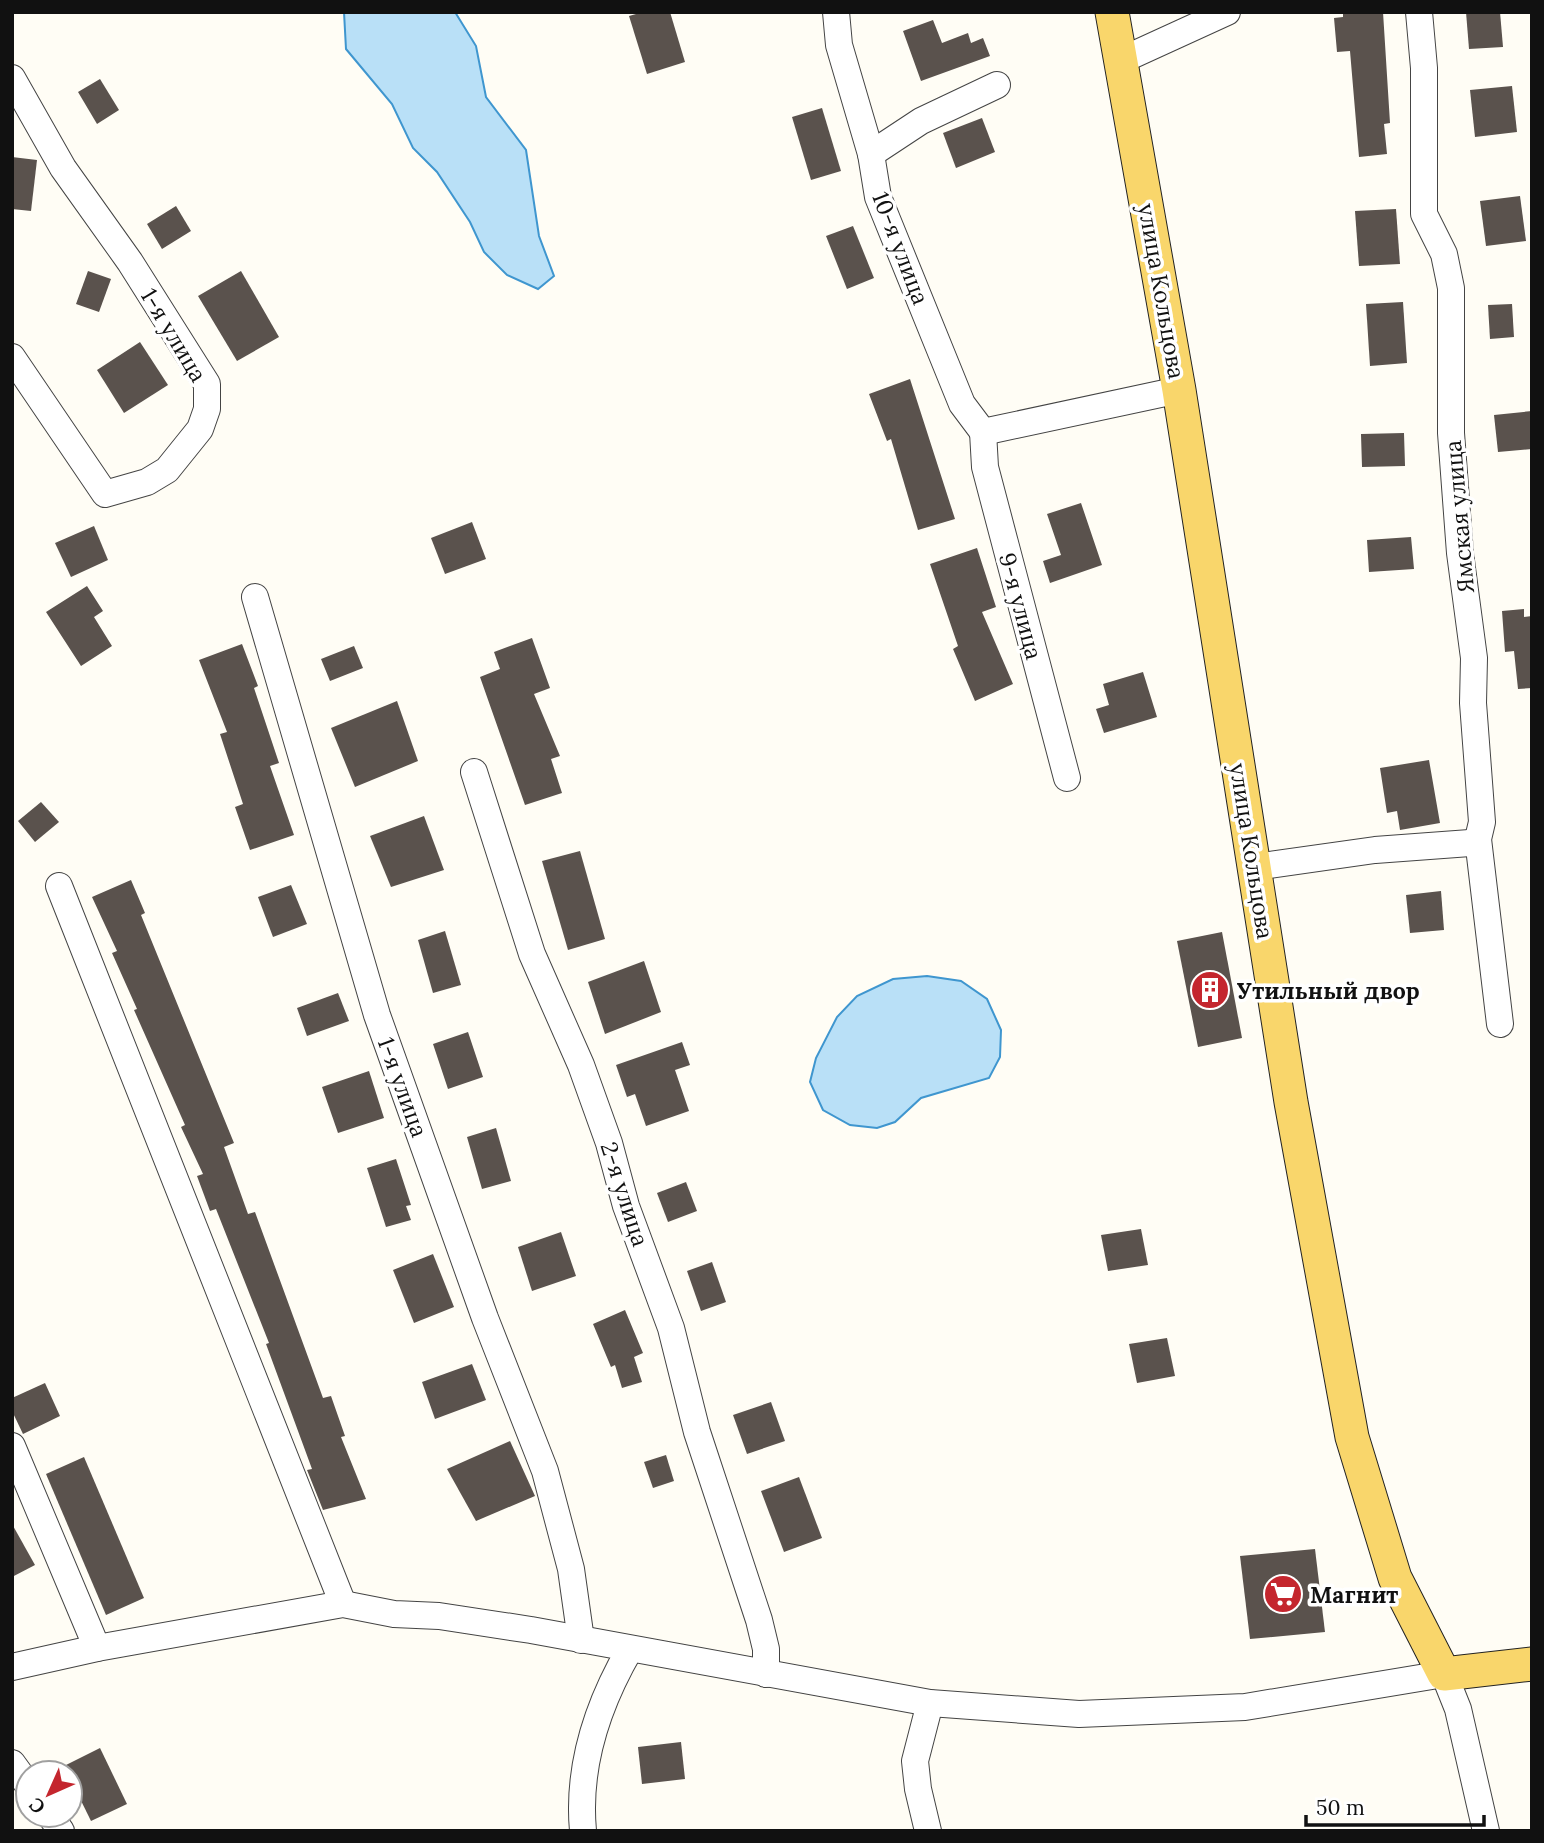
<svg xmlns="http://www.w3.org/2000/svg" width="1544" height="1843" font-family="Lora,serif">
<style>
.water{fill:#b9e0f7;stroke:#3f96cf;stroke-width:2}
.building{fill:#5a524d}
.lines{fill:none;stroke-linecap:round;stroke-linejoin:round}
.minor-casing{stroke:#444;stroke-width:28}
.major-casing{stroke:#222;stroke-width:35}
.minor{stroke:#fff;stroke-width:26}
.major{stroke:#f9d66b;stroke-width:33}
.labels{text-anchor:middle;dominant-baseline:central;stroke-width:7;stroke-linejoin:round;paint-order:stroke}
.street-label{font-size:23px;fill:#111;stroke:#fff}
.poi-label{font-size:23px;font-weight:bold;fill:#111;stroke:#fff;text-anchor:start}
</style>
<rect width="100%" height="100%" fill="#fffdf5"/>
<g class="water">
<polygon points="344,12 455,12 476,46 486,97 526,150 539,236 554,276 538,289 507,275 484,252 470,222 437,172 413,148 392,104 346,49"/>
<polygon points="927,976 961,981 987,999 1001,1030 1000,1057 989,1078 921,1098 895,1122 877,1128 850,1125 823,1110 810,1082 816,1058 837,1017 857,996 893,979"/>
</g>
<g class="building">
<polygon points="643,12 670,12 685,62 647,74 629,16"/>
<polygon points="1343,12 1383,12 1390,123 1384,124 1387,154 1359,157 1350,51 1337,52 1334,18 1343,17"/>
<polygon points="1466,12 1500,12 1503,47 1469,49"/>
<polygon points="933,20 942,43 968,33 971,43 983,38 990,56 921,81 903,31"/>
<polygon points="100,79 119,110 97,124 78,92"/>
<polygon points="1512,86 1517,132 1475,137 1470,90"/>
<polygon points="822,108 841,171 811,180 792,117"/>
<polygon points="982,118 995,152 956,168 943,133"/>
<polygon points="12,157 37,160 31,211 12,209"/>
<polygon points="1520,196 1526,241 1486,246 1480,201"/>
<polygon points="176,206 191,231 162,249 147,224"/>
<polygon points="1396,209 1400,264 1359,266 1355,211"/>
<polygon points="853,226 874,278 847,289 826,236"/>
<polygon points="88,271 111,279 99,312 76,304"/>
<polygon points="241,271 279,337 237,361 198,296"/>
<polygon points="1403,302 1407,363 1370,366 1366,304"/>
<polygon points="1512,304 1514,337 1490,339 1488,305"/>
<polygon points="140,342 168,385 124,413 97,370"/>
<polygon points="910,379 955,519 918,530 891,439 887,441 869,394"/>
<polygon points="1532,411 1532,449 1498,452 1494,415"/>
<polygon points="1404,433 1405,466 1362,467 1361,434"/>
<polygon points="1081,503 1102,565 1050,583 1043,561 1061,555 1047,514"/>
<polygon points="472,522 486,559 445,574 431,538"/>
<polygon points="94,526 108,560 71,577 55,543"/>
<polygon points="1411,537 1414,569 1369,572 1367,540"/>
<polygon points="977,548 996,607 982,612 1013,684 975,701 953,649 958,646 930,564"/>
<polygon points="87,586 103,611 94,617 112,646 81,666 46,612"/>
<polygon points="1524,609 1524,617 1532,616 1532,688 1518,689 1514,651 1505,652 1502,611"/>
<polygon points="532,638 550,688 534,694 560,756 551,759 562,793 525,805 480,677 500,669 494,652"/>
<polygon points="242,644 258,686 254,688 279,763 270,766 294,835 250,850 235,807 243,804 220,734 227,732 199,660"/>
<polygon points="354,646 363,668 330,681 321,659"/>
<polygon points="1143,672 1157,717 1104,733 1096,709 1109,705 1103,684"/>
<polygon points="397,701 418,761 355,787 331,728"/>
<polygon points="1429,760 1440,823 1400,830 1397,811 1387,813 1380,768"/>
<polygon points="41,802 59,822 35,842 18,821"/>
<polygon points="424,816 444,870 391,887 370,836"/>
<polygon points="580,851 605,939 568,950 542,861"/>
<polygon points="131,880 145,913 141,915 234,1143 224,1147 248,1214 255,1212 323,1398 331,1396 345,1436 341,1437 366,1499 323,1510 307,1470 312,1469 266,1344 269,1343 216,1209 210,1211 197,1176 203,1174 181,1127 185,1125 134,1010 137,1009 112,953 117,951 92,897"/>
<polygon points="291,885 307,924 273,937 258,897"/>
<polygon points="1441,891 1444,930 1410,933 1406,895"/>
<polygon points="445,931 461,985 433,993 418,940"/>
<polygon points="1222,932 1242,1038 1198,1047 1177,941"/>
<polygon points="644,961 661,1012 605,1034 588,982"/>
<polygon points="338,993 349,1021 307,1036 297,1008"/>
<polygon points="468,1032 483,1077 448,1089 433,1044"/>
<polygon points="682,1042 690,1065 675,1070 689,1111 646,1126 635,1094 627,1097 616,1065"/>
<polygon points="369,1071 384,1118 338,1133 322,1087"/>
<polygon points="496,1128 511,1181 482,1189 467,1137"/>
<polygon points="396,1159 411,1205 406,1206 411,1220 386,1227 367,1168"/>
<polygon points="686,1182 697,1211 668,1222 657,1193"/>
<polygon points="1141,1229 1148,1265 1108,1271 1101,1235"/>
<polygon points="561,1232 576,1276 532,1291 518,1247"/>
<polygon points="433,1254 454,1307 414,1323 393,1270"/>
<polygon points="712,1262 726,1302 701,1311 687,1271"/>
<polygon points="625,1310 643,1353 634,1357 642,1382 622,1388 615,1365 611,1367 593,1324"/>
<polygon points="1167,1338 1175,1376 1137,1383 1129,1344"/>
<polygon points="472,1364 486,1400 435,1419 422,1382"/>
<polygon points="45,1383 60,1416 23,1434 12,1411 12,1398"/>
<polygon points="771,1402 785,1441 747,1454 733,1415"/>
<polygon points="510,1441 535,1496 476,1521 447,1469"/>
<polygon points="666,1455 674,1481 653,1488 644,1462"/>
<polygon points="84,1457 144,1598 106,1615 46,1474"/>
<polygon points="799,1477 822,1538 784,1552 761,1491"/>
<polygon points="12,1524 35,1565 12,1577"/>
<polygon points="1315,1549 1325,1632 1250,1639 1240,1556"/>
<polygon points="681,1742 685,1779 642,1784 638,1747"/>
<polygon points="100,1748 127,1804 91,1821 64,1766"/>
</g>
<g class="lines">
<defs>
<g id="minor">
<polyline points="836,12 839,45 871,154 878,197 962,404 983,432"/>
<polyline points="1419,12 1424,68 1424,214 1444,254 1451,288 1451,433 1460,553 1474,658 1473,703 1482,822 1478,839 1500,1024"/>
<polyline points="1122,60 1227,12"/>
<polyline points="12,78 63,168 130,262 207,384 207,409 200,429 167,470 147,482 105,494 12,357"/>
<polyline points="871,154 921,121 997,85"/>
<polyline points="983,432 985,467 1067,778"/>
<polyline points="983,432 1179,390"/>
<polyline points="255,597 377,1015 485,1318 545,1471 571,1569 581,1640"/>
<polyline points="474,772 532,954 581,1065 609,1143 626,1206 671,1328 697,1432 759,1620 766,1649 766,1674"/>
<polyline points="1255,867 1375,850 1470,843 1478,839"/>
<polyline points="59,886 343,1604"/>
<polyline points="12,1446 97,1648"/>
<polyline points="12,1667 97,1648 343,1604 394,1614 439,1616 531,1630 930,1703 1079,1714 1245,1707 1444,1674 1458,1709 1486,1831"/>
<polyline points="12,1763 28,1785"/>
<polyline points="50,1815 61,1831"/>
<path d="M583,1831C577,1766 598,1704 630,1649"/>
<polyline points="928,1831 918,1789 915,1761 930,1703"/>
</g>
<polyline id="major" points="1112,12 1179,390 1291,1102 1352,1437 1395,1578 1444,1674 1532,1664"/>
</defs>
<use href="#minor" class="minor-casing"/>
<use href="#major" class="major-casing"/>
<use href="#minor" class="minor"/>
<use href="#major" class="major"/>
</g>
<defs>
<symbol id="building-disc" viewBox="-11 -11 22 22"><circle r="9.5" fill="#c4262e" stroke="#fff"/><path d="M-4-6H4V6H1V3H-1V6H-4ZM-2.5-4.3h1.7v1.8h-1.7ZM.8-4.3h1.7v1.8H.8ZM-2.5-1h1.7V.8h-1.7ZM.8-1h1.7V.8H.8Z" fill="#fff"/></symbol>
<symbol id="supermarket-disc" viewBox="-11 -11 22 22"><circle r="9.5" fill="#c4262e" stroke="#fff"/><path d="M-6-5.5h2.5l.6 2H6L4.5 2H-2.5L-4.4-4H-6ZM-1.5 3.2a1.3 1.3 0 1 0 .1 0ZM3 3.2a1.3 1.3 0 1 0 .1 0Z" fill="#fff"/></symbol>
</defs>
<g fill-rule="evenodd">
<use href="#building-disc" x="1188" y="968" width="44" height="44"/>
<use href="#supermarket-disc" x="1261" y="1572" width="44" height="44"/>
</g>
<g class="labels">
<g class="street-label">
<text transform="translate(901 248) rotate(69)">10-я улица</text>
<text transform="translate(1162 291) rotate(80)">улица Кольцова</text>
<text transform="translate(174 335) rotate(59)">1-я улица</text>
<text transform="translate(1459 517) rotate(-95)">Ямская улица</text>
<text transform="translate(1021 606) rotate(75)">9-я улица</text>
<text transform="translate(1252 851) rotate(81)">улица Кольцова</text>
<text transform="translate(403 1087) rotate(70)">1-я улица</text>
<text transform="translate(625 1194) rotate(72)">2-я улица</text>
</g>
<g class="poi-label">
<text x="1237" y="990">Утильный двор</text>
<text x="1310" y="1594">Магнит</text>
</g>
</g>
<rect width="1544" height="1843" fill="none" stroke="#111111" stroke-width="28"/>
<g transform="translate(49 1794) rotate(225)"><circle r="33" fill="#ffffff" stroke="#a0a0a0" stroke-width="2"/>
<path d="M0-5L12 26L0 18L-12 26Z" fill="#c4262e"/>
<text y="-10" font-size="19" font-weight="bold" text-anchor="middle" fill="#111111">С</text>
</g>
<path d="M1306 1815v10h178v-10" fill="none" stroke="#111111" stroke-width="3.5"/>
<text x="1316" y="1815" font-size="21" fill="#111111" stroke="#ffffff" stroke-width="5" paint-order="stroke">50 m</text>
</svg>
